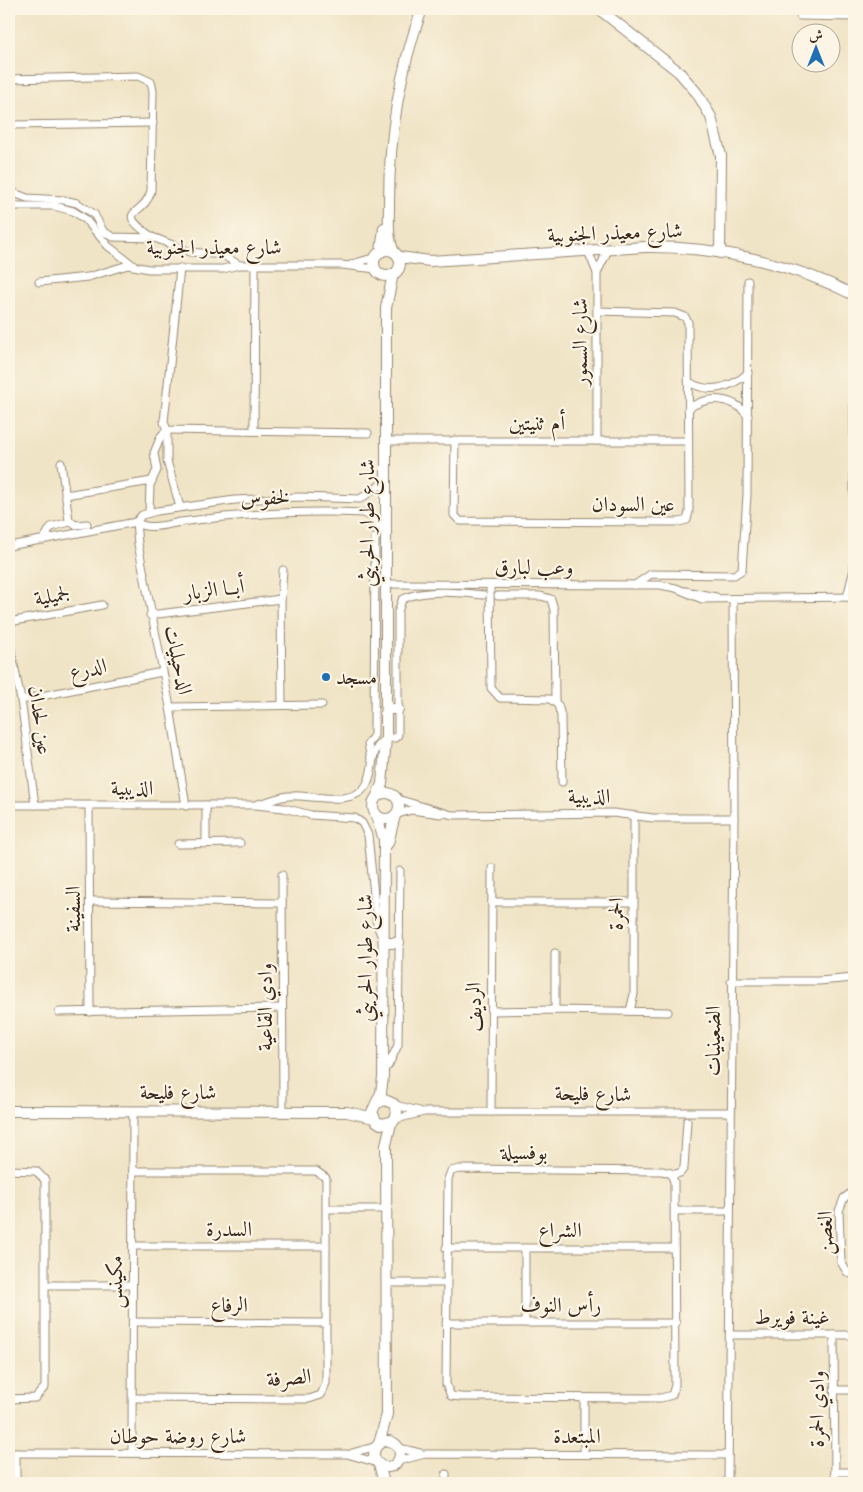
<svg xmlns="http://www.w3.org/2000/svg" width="863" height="1492" font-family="Cardo,Amiri,serif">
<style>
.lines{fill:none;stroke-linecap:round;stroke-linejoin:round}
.street-casing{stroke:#968772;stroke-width:9}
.secondary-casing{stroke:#968772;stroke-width:12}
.street{stroke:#fff;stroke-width:7}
.secondary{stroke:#fff;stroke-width:10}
.poi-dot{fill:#1f6fb2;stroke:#fcf5e5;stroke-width:2}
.labels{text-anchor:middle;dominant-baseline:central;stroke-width:4.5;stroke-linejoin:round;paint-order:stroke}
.street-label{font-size:21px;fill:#3b2a1e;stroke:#fcf5e5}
.poi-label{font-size:21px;fill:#3b2a1e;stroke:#fcf5e5;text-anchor:start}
</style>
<rect width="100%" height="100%" fill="#fcf5e5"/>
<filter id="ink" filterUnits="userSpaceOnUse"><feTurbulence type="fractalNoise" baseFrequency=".02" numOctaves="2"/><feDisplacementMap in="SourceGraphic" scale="10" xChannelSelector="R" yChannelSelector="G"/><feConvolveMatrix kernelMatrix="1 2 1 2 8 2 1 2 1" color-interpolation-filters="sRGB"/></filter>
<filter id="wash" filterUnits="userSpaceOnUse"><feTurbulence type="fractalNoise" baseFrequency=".0096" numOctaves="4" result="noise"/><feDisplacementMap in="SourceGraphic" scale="20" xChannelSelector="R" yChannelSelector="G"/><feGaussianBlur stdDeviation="1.12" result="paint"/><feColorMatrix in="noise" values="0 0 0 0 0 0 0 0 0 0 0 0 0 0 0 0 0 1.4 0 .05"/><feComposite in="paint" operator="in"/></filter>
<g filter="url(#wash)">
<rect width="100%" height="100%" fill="#f0e4c6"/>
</g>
<g filter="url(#ink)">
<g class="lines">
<defs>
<g id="street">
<polyline points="800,16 854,17"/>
<path d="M9,79L138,76L151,82L153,91L151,191C144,218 112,208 152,237"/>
<polyline points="9,125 153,123"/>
<polyline points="9,191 27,198 64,200 77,203 94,214 103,231 113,237 155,238 190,252 223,255 239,265"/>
<polyline points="9,206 54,206 73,211 85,219 108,246 133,265"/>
<polyline points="588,251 597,273 597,441"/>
<polyline points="352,264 376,257"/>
<polyline points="180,268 164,422 167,430 368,433"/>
<polyline points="597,273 608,250"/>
<polyline points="39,282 88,277 128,265 149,269 223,269 239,265 342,265 376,269"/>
<path d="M689,382C709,394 731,388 748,373"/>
<path d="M688,409C707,395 733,396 748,416"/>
<polyline points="167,430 167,461 180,507"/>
<polyline points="254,431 255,265"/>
<polyline points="455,440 454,515 460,521 679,522 687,520 689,512 688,322 685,317 675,313 597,311"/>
<polyline points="386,441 688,441"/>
<polyline points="61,463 69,520 75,525 87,524"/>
<polyline points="65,495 152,481"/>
<polyline points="149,513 150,485 157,470 154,453 161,436 167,430"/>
<polyline points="136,522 138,544 170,707 186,806"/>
<polyline points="136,522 142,515 157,511 235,500 299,497 360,499 386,481"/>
<polyline points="43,540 51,527 70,522"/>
<path d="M9,546L136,522C147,531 168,524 181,522C241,514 303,510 364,513L372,517L386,535"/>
<polyline points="386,584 660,585 676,588 702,599 854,597"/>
<polyline points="490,585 491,688 500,698 550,699 558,705 561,716 562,782"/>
<polyline points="635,585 651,574 734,575 742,570 747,495 748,281"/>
<polyline points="685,591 716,597"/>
<polyline points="498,596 541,596 551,599 554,610 555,701"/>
<polyline points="847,597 854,569 854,351"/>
<polyline points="150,615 281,599"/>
<polyline points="9,622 102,605"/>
<polyline points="9,640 21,700 35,805"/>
<polyline points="21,700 162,672"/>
<polyline points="282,704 281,599 283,570"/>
<polyline points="170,707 322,705"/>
<polyline points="371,759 368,744 374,735 375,538"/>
<polyline points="397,799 452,815 613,813 653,818 734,818"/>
<path d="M258,804C268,802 278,797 288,796C309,794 351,807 365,787C377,770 366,753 386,738H395L398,735V612L402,600C418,589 463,592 483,595"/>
<polyline points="9,805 255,805 284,808 311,815 355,818 362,823 368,835 377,925 383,940"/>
<polyline points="206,805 206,844"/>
<polyline points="89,806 90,1012"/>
<polyline points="395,815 411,810 441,814"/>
<polyline points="178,844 240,843"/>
<polyline points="282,875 283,1112"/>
<polyline points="91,901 282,903"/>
<polyline points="492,902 633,902"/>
<polyline points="731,981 819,981 854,978"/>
<polyline points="555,1010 555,953"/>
<polyline points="492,1011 555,1010 668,1012"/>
<polyline points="630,1011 634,994 634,816"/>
<polyline points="59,1012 282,1008"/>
<polyline points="388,1066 398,1045 400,871"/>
<polyline points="395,1105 419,1111"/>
<polyline points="491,1112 492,868"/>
<polyline points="396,1119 424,1112 731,1112"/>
<polygon points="459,1169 662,1171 671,1173 674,1182 675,1385 672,1395 661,1398 461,1397 451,1396 446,1384 448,1179 451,1171"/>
<polyline points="9,1170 36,1171 45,1180 45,1387 35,1398 9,1399"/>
<polyline points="133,1171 316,1171 326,1178 326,1383 321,1395 309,1399 133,1398"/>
<polyline points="671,1175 680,1173 684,1168 687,1121"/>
<polyline points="854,1191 844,1198 839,1211 841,1262 847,1272 854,1275"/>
<polyline points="327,1209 386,1209"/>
<polyline points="675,1211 730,1211"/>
<polyline points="133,1246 326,1246"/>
<polyline points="446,1248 674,1248"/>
<polyline points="525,1248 525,1323"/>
<polyline points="387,1283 446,1283"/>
<polyline points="47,1285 132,1285"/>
<polyline points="133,1322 325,1323"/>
<polyline points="446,1323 676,1323"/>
<polyline points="730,1335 854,1335"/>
<polyline points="834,1335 835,1483"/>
<polyline points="835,1390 854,1390"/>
<polyline points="584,1398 584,1454"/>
<polyline points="399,1448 420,1453"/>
<polyline points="9,1453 347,1454 378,1463"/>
<polyline points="132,1453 133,1111"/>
<polyline points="352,1453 377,1446"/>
<polyline points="398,1461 425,1454 728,1455"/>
<polyline points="835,1472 854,1472"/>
<polyline points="16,1483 16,1453"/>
<polyline points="446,1483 446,1474"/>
<polyline points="728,1483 734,818 733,599"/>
</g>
<g id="secondary">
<polyline points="599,9 679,72 697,93 711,117 721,156 720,253"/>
<circle cx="387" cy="263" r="13"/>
<polyline points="381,252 384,228"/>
<path d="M394,252C387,237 389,219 389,203C389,136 399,72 422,9"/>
<path d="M399,257L430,261L645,247C716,246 791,263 854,295"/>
<polyline points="386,709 398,709"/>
<circle cx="386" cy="806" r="13"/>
<polyline points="377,796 382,784 386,738 386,308 393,274"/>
<polyline points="375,813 384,839 383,1077 381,1093 372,1112 376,1121 381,1124 394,1121 397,1112 394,1104 385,1100 377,1103"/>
<polyline points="388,843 395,815"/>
<polyline points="384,943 399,943"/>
<polyline points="9,1111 347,1112 374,1118"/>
<circle cx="387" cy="1454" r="13"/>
<polyline points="379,1444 387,1414 386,1145 391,1123"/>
<polyline points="379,1464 384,1483"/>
</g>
</defs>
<use href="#street" class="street-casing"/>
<use href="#secondary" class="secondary-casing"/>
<use href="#street" class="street"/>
<use href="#secondary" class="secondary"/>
</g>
</g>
<circle class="poi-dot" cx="326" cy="677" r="5"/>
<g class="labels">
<g class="street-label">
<text transform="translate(615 233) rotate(-2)">شارع معيذر الجنوبية</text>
<text x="214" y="247">شارع معيذر الجنوبية</text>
<text transform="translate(580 342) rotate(-90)">شارع السمور</text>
<text x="537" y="423">أم ثنيتين</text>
<text transform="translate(265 498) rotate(-2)">لخفوس</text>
<text x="633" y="504">عين السودان</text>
<text transform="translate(367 523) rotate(-90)">شارع طوار الحريثي</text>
<text x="534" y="567">وعب لبارق</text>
<text transform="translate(214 590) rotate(-7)">أبــا الزبار</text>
<text transform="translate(52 596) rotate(-10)">لجميلية</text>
<text transform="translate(178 660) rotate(78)">الدحيليات</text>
<text transform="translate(88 669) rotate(-11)">الدرع</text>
<text transform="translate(40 720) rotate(82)">عين لحدان</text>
<text x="132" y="788">الذيبية</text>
<text x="589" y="796">الذيبية</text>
<text transform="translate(73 909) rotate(-90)">السفينة</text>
<text transform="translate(616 914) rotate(-90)">الحمرة</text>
<text transform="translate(365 958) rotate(-90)">شارع طوار الحريثي</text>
<text transform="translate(265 1007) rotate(-90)">وادي القاعية</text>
<text transform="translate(474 1007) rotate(-90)">الرديف</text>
<text transform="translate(713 1041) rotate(-90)">الضعينيات</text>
<text x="178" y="1092">شارع فليحة</text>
<text transform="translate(593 1094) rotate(1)">شارع فليحة</text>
<text x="524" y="1152">بوفسيلة</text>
<text x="229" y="1229">السدرة</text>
<text x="560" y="1230">الشراع</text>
<text transform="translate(825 1233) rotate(-90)">الغصن</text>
<text transform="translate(115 1282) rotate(-90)">مكينس</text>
<text x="229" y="1305">الرفاع</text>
<text x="561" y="1305">رأس النوف</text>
<text x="792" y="1317">غينة فويرط</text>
<text transform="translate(289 1378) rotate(-5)">الصرفة</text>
<text transform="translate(817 1409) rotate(-90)">وادي الحمرة</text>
<text x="178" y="1436">شارع روضة حوطان</text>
<text x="577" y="1436">المبتعدة</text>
</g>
<g class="poi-label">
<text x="336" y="677">مسجد</text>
</g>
</g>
<rect width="863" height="1492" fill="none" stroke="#fcf5e5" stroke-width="30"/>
<g transform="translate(816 48)"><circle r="24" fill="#fcf5e5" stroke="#afa495"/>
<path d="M0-4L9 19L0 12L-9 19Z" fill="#1f6fb2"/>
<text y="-8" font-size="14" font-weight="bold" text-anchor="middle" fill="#3b2a1e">ش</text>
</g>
</svg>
